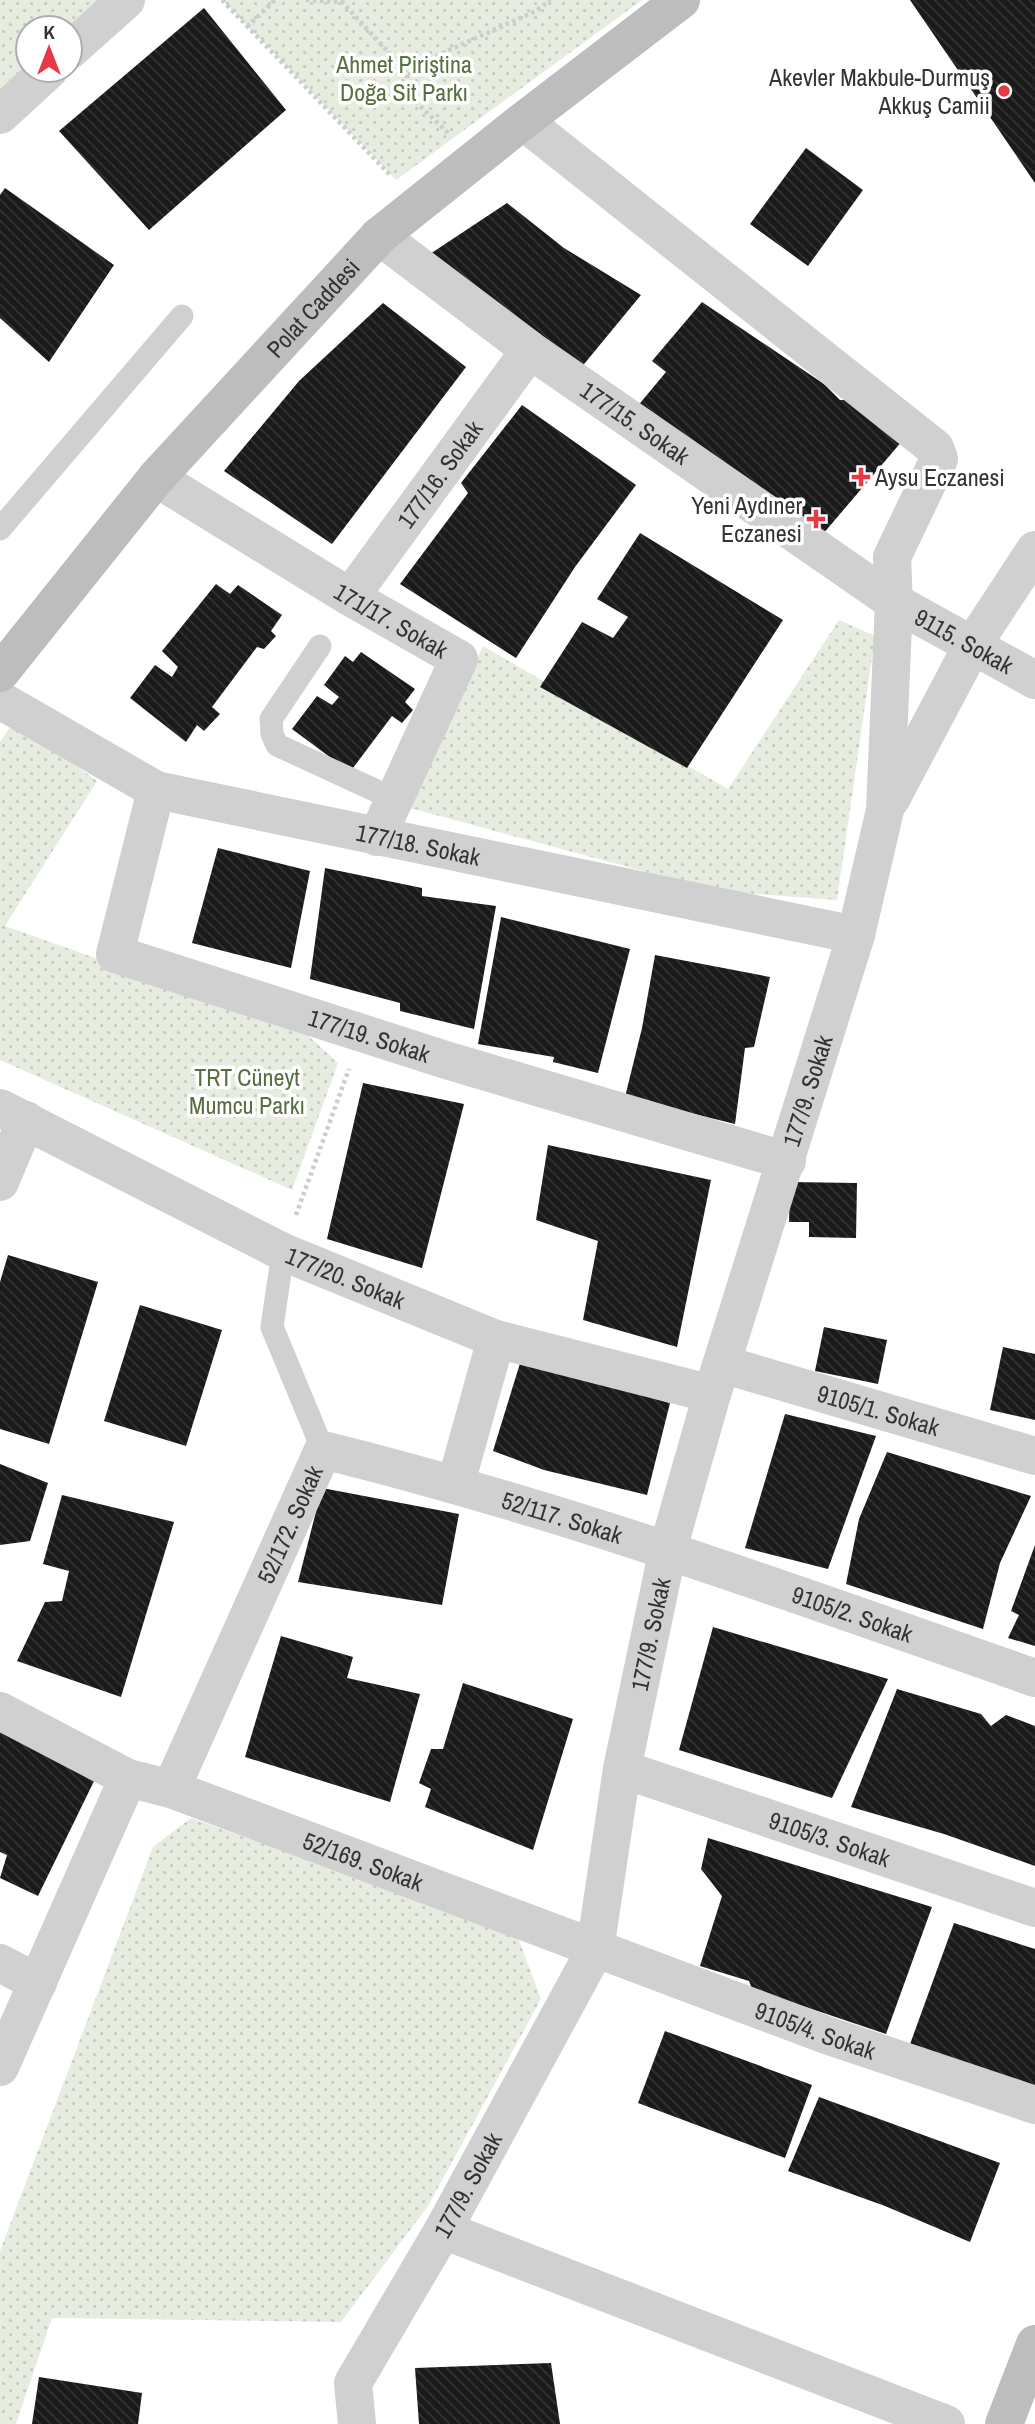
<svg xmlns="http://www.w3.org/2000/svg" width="1035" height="2424" font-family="'Archivo Narrow',sans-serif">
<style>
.park{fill:url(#park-dots)}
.building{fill:url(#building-back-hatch)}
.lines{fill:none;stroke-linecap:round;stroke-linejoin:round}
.path{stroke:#cdcdcd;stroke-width:4.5;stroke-dasharray:3.5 3.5;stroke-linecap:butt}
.lane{stroke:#d0d0d0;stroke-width:23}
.street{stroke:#d0d0d0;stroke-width:38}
.secondary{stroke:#bdbdbd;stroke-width:38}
.poi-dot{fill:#e63946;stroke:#fff;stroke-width:2.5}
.labels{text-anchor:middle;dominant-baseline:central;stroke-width:7;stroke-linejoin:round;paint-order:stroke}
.park-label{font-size:24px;fill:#56703f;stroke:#fff}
.poi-label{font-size:24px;fill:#333;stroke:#fff;text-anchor:end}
.street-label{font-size:24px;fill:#333;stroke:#fff}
</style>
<defs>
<pattern id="park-dots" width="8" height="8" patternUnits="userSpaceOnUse" patternTransform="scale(1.75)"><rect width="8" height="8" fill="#e6ecdf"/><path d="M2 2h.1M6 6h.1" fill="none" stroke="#c6cbc0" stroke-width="1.8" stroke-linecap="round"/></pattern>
<pattern id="building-back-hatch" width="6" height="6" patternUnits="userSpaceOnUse" patternTransform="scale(1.75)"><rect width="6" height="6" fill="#1a1a1a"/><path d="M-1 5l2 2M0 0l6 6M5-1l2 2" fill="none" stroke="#333"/></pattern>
</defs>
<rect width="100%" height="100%" fill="#fff"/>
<g class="park">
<polygon points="0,0 126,0 70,28 28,28 28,70 0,115"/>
<polygon points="222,0 642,0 396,180"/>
<polygon points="839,620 875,636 837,900 717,891 410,808 483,646 728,789"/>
<polygon points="15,720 97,781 5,926 304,1032 338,1063 292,1190 0,1060 0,742"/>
<polygon points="191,1818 517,1935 541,1999 428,2206 341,2322 52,2318 16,2424 0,2424 0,2251 153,1847"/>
</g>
<g class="building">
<polygon points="910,0 1035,0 1035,183"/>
<polygon points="204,8 286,110 149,230 59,131"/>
<polygon points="806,148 863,190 808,266 750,224"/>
<polygon points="5,188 114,265 49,362 0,318 0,195"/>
<polygon points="507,203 564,248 641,295 580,369 427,256"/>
<polygon points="702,302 824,384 840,400 848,400 903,440 817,541 636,408 666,372 652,361"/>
<polygon points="383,303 466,367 332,544 224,471 299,381"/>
<polygon points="522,405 636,485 575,567 516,658 400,584 468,493 461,483"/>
<polygon points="640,533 783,620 687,768 540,687 582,622 613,638 628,617 597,599"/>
<polygon points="216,584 230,594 238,585 282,615 271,631 276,636 264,649 257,647 212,707 220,714 204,731 197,725 186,742 130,698 155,665 172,677 178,667 162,651"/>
<polygon points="361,652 415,689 405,702 413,710 402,723 392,716 350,772 292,729 317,696 332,705 339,697 324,685 345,656 353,662"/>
<polygon points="218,848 310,871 291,968 192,943"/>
<polygon points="325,868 422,888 422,896 496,906 474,1029 400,1011 400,1003 310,979"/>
<polygon points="501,917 630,949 598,1073 553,1062 554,1057 478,1044"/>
<polygon points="655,955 770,977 754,1047 745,1048 735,1124 625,1097 642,1028"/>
<polygon points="363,1083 464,1104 422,1268 327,1239"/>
<polygon points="548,1145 711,1180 677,1347 583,1320 598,1241 536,1220"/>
<polygon points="790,1182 857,1183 856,1238 809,1237 809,1222 789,1222"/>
<polygon points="8,1255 98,1282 49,1444 0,1429 0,1282"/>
<polygon points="140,1305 222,1330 186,1446 104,1421"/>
<polygon points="824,1327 887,1340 878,1384 815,1371"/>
<polygon points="1003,1347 1035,1354 1035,1420 990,1410"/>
<polygon points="521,1360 670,1403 647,1495 544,1470 493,1451"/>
<polygon points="785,1414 876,1436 828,1569 745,1548"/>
<polygon points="887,1452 1031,1496 1000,1563 983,1629 846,1584 859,1519"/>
<polygon points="0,1464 48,1483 30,1541 0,1545"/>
<polygon points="322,1488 459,1514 442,1605 298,1582"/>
<polygon points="62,1495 174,1522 121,1697 17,1661 45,1602 62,1601 69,1571 43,1564"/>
<polygon points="1035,1545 1035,1646 1008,1638 1019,1615 1011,1611"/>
<polygon points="713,1627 888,1679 832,1798 679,1750"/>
<polygon points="281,1636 353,1657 347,1678 420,1694 390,1802 245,1757"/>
<polygon points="463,1683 573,1719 533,1850 425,1807 431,1789 419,1783 431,1749 443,1749"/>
<polygon points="897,1689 981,1714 991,1726 1006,1715 1035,1726 1035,1866 944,1834 851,1807"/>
<polygon points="0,1731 97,1775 38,1896 0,1878 7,1855 0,1852"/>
<polygon points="708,1838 932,1907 886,2034 752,1989 749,1981 700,1966 722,1896 701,1869"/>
<polygon points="954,1923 1035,1949 1035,2088 909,2047"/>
<polygon points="665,2031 812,2085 785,2158 638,2103"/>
<polygon points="819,2097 1000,2163 970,2242 885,2206 788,2171"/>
<polygon points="551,2363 560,2424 419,2424 415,2368"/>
<polygon points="39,2377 142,2393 138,2424 32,2424"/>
</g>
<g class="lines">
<g class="path">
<polyline points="222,0 391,176"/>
<polyline points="306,0 342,2 405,70"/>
<polyline points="247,27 275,0"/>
<polyline points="448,133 415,101 405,70 536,11 550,0"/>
<polyline points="296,1215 349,1069"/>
</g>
<g class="lane">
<polyline points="0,529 182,316"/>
<polyline points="320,646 271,719 272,734 277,745 394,799"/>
<polyline points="283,1252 272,1327 323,1450"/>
</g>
<g class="street">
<polyline points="70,50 126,0"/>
<polyline points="0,115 49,70"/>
<path id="s1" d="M379,236L530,350L894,602L1035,680"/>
<path id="s2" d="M156,478L350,597L459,659L377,837"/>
<path id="s3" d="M350,597L530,350"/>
<path id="s4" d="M0,700L156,790L856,935"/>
<path id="s5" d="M156,790L115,954L446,1060L787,1161"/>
<polyline points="891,799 972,646 1035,550"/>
<path id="s6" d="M0,1108L283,1252L496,1339L712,1394"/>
<polyline points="0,1182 26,1120"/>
<path id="s7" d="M722,1364L1035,1456"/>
<polyline points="456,1483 496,1339"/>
<path id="s8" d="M0,1711L128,1778L171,1789L829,2036L1035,2105"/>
<path id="s9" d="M622,1769L1035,1908"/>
<path id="s10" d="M171,1789L323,1450C566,1510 799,1595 1035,1678"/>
<polyline points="0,1963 38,1983"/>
<polyline points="0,2067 128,1778"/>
<polyline points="443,2230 946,2424"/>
<path id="s11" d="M357,2424L353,2383L443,2230L595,1950L622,1769L668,1549L712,1394L856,935L885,810L894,602L892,557L939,459L935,448L523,121"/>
</g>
<g class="secondary">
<path id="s12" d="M0,673L156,478L379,236L523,121L681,0"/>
<polyline points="1004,2424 1035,2344"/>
</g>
</g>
<g class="poi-dot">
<circle cx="1004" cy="91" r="7"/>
<path d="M857.5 466.5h7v7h7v7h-7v7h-7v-7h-7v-7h7z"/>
<path d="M812.5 508.5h7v7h7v7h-7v7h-7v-7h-7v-7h7z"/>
</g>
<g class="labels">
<g class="park-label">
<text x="404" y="64">Ahmet Piriştina<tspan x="404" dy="28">Doğa Sit Parkı</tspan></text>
<text x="247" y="1077">TRT Cüneyt<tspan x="247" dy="28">Mumcu Parkı</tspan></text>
</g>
<g class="poi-label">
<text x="990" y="77">Akevler Makbule-Durmuş<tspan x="990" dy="28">Akkuş Camii</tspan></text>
<text x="875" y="477" text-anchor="start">Aysu Eczanesi</text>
<text x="802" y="505">Yeni Aydıner<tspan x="802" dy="28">Eczanesi</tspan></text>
</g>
<g class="street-label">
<text stroke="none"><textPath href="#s12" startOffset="481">Polat Caddesi</textPath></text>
<text stroke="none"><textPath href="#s1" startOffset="317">177/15. Sokak</textPath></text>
<text stroke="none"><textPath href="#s3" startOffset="152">177/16. Sokak</textPath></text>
<text stroke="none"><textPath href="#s2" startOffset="275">171/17. Sokak</textPath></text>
<text stroke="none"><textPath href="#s1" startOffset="712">9115. Sokak</textPath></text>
<text stroke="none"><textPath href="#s4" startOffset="448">177/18. Sokak</textPath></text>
<text stroke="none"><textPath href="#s5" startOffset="436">177/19. Sokak</textPath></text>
<text stroke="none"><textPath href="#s11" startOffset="1424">177/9. Sokak</textPath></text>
<text stroke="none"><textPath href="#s6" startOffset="385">177/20. Sokak</textPath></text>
<text stroke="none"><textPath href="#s7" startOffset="163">9105/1. Sokak</textPath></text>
<text stroke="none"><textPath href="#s10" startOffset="620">52/117. Sokak</textPath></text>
<text stroke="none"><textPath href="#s10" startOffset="290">52/172. Sokak</textPath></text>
<text stroke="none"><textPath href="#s10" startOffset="926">9105/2. Sokak</textPath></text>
<text stroke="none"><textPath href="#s11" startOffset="858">177/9. Sokak</textPath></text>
<text stroke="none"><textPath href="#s9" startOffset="219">9105/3. Sokak</textPath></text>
<text stroke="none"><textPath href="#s8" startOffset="394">52/169. Sokak</textPath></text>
<text stroke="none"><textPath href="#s8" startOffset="877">9105/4. Sokak</textPath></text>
<text stroke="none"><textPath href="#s11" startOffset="270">177/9. Sokak</textPath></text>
</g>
</g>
<g transform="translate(49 49)"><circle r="33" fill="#ffffff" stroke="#adadad" stroke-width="2"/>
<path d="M0-5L12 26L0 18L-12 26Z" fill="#e63946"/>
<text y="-10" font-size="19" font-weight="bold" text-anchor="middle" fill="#333333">K</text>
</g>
</svg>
